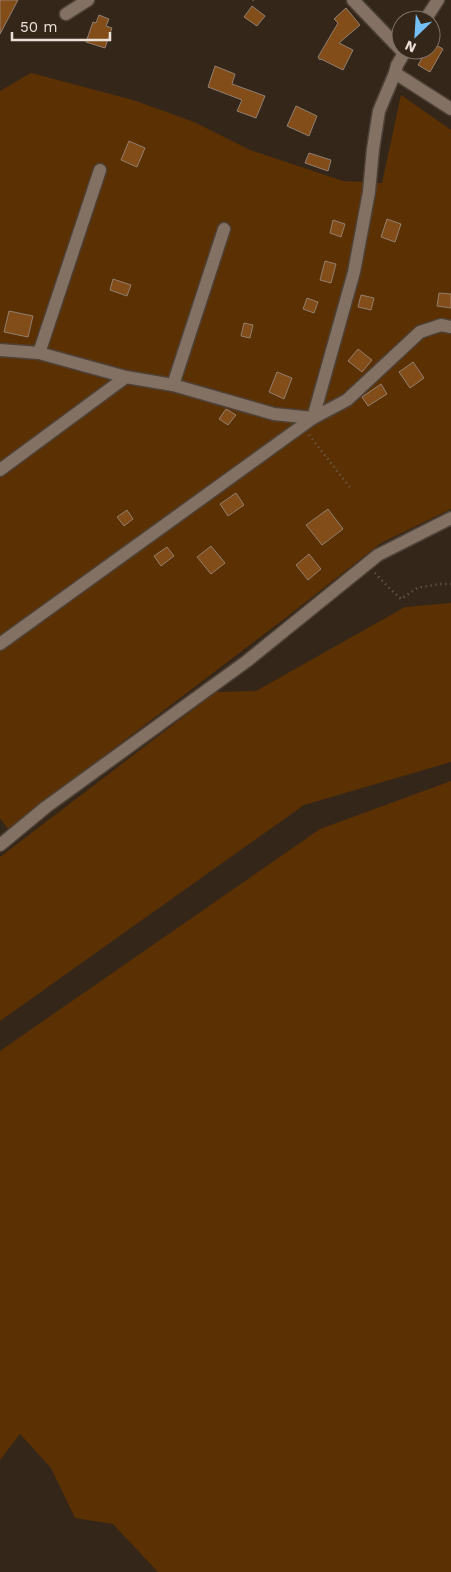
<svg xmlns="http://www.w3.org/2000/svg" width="451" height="1572" font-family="'Work Sans',sans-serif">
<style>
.green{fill:#5b3103}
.building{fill:#824d18;stroke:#917f71}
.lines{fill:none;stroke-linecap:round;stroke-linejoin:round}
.minor-casing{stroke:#4e4137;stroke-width:15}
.path{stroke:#6e6156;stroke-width:2.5;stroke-dasharray:1 4;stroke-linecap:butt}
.minor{stroke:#837263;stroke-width:12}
</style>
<rect width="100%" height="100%" fill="#35261a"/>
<g class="green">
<polygon points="31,73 133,100 194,122 250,150 343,181 382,183 401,95 451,130 451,509 381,543 288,616 8,829 0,818 0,91"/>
<polygon points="451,603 451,762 304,805 0,1021 0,857 216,692 256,691 405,607"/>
<polygon points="451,781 451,1572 158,1572 113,1524 75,1518 51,1468 20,1434 0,1460 0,1051 320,829"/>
</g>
<g class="building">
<polygon points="0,0 18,0 0,34"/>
<polygon points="252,6 265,16 257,26 244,17"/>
<polygon points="346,8 360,25 339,43 353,50 343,70 321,59 320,60 318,57 338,23 334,19"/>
<polygon points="99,15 109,19 106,26 112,28 105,48 86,42 93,22 96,23"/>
<polygon points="431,42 443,49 430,72 418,65 427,50 431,50"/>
<polygon points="215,66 235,74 232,84 265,96 256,118 237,111 242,100 208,87"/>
<polygon points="296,106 317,116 309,136 287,126"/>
<polygon points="129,141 145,148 137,167 121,160"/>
<polygon points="309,153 331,160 328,171 305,163"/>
<polygon points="387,219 401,224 395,242 381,237"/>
<polygon points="333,220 345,224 341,237 330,233"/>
<polygon points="325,261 336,264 331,283 320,280"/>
<polygon points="113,279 131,285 127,296 110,290"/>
<polygon points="439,293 451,294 451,308 437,306"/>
<polygon points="361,295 374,298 371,310 358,307"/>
<polygon points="307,298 318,302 314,313 303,309"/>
<polygon points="9,311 33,316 28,337 4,332"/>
<polygon points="244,323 253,325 250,338 241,336"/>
<polygon points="358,349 372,360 362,372 348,361"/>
<polygon points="413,362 424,378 410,388 399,372"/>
<polygon points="277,372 292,378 284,399 269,392"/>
<polygon points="381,384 387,394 368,406 362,397"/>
<polygon points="226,409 236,415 228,425 219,419"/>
<polygon points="236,493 244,505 228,516 220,504"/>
<polygon points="328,509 343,529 322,545 306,525"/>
<polygon points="127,510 133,519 124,526 117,517"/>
<polygon points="211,546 225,563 211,574 197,557"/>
<polygon points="167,547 174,556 161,566 154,556"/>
<polygon points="309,554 321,569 308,580 296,565"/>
</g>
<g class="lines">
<defs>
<g id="minor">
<polyline points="353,0 401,50"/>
<polyline points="66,14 88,0"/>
<polyline points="425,20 438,0"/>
<polyline points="395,73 451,109"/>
<polyline points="0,350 39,353 126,377 173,385 274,414 313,418 347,400 420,332 441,325 451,327"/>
<polyline points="39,353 100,170"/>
<polyline points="173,385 224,229"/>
<polyline points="0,470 126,377"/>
<polyline points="0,644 313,418 354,272 369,192 373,149 379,111 395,73 397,65 406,50"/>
<polyline points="0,845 46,807 247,661 378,555 451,518"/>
</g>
</defs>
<use href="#minor" class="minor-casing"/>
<g class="path">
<polyline points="253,0 254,1"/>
<polyline points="309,435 352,490"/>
<polyline points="375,573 390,589 401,599 417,588 439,584 451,584"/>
</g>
<use href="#minor" class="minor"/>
</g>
<g transform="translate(416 35) rotate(205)"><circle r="24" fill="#35261a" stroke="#7e7166"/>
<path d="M0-4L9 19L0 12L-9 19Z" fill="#74c0f6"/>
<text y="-8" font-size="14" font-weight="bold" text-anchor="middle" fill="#ebe1d9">N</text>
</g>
<path d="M12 32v8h98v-8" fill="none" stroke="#ebe1d9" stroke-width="2.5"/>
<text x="20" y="32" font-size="15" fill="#ebe1d9" stroke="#35261a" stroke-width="4" paint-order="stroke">50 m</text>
</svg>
